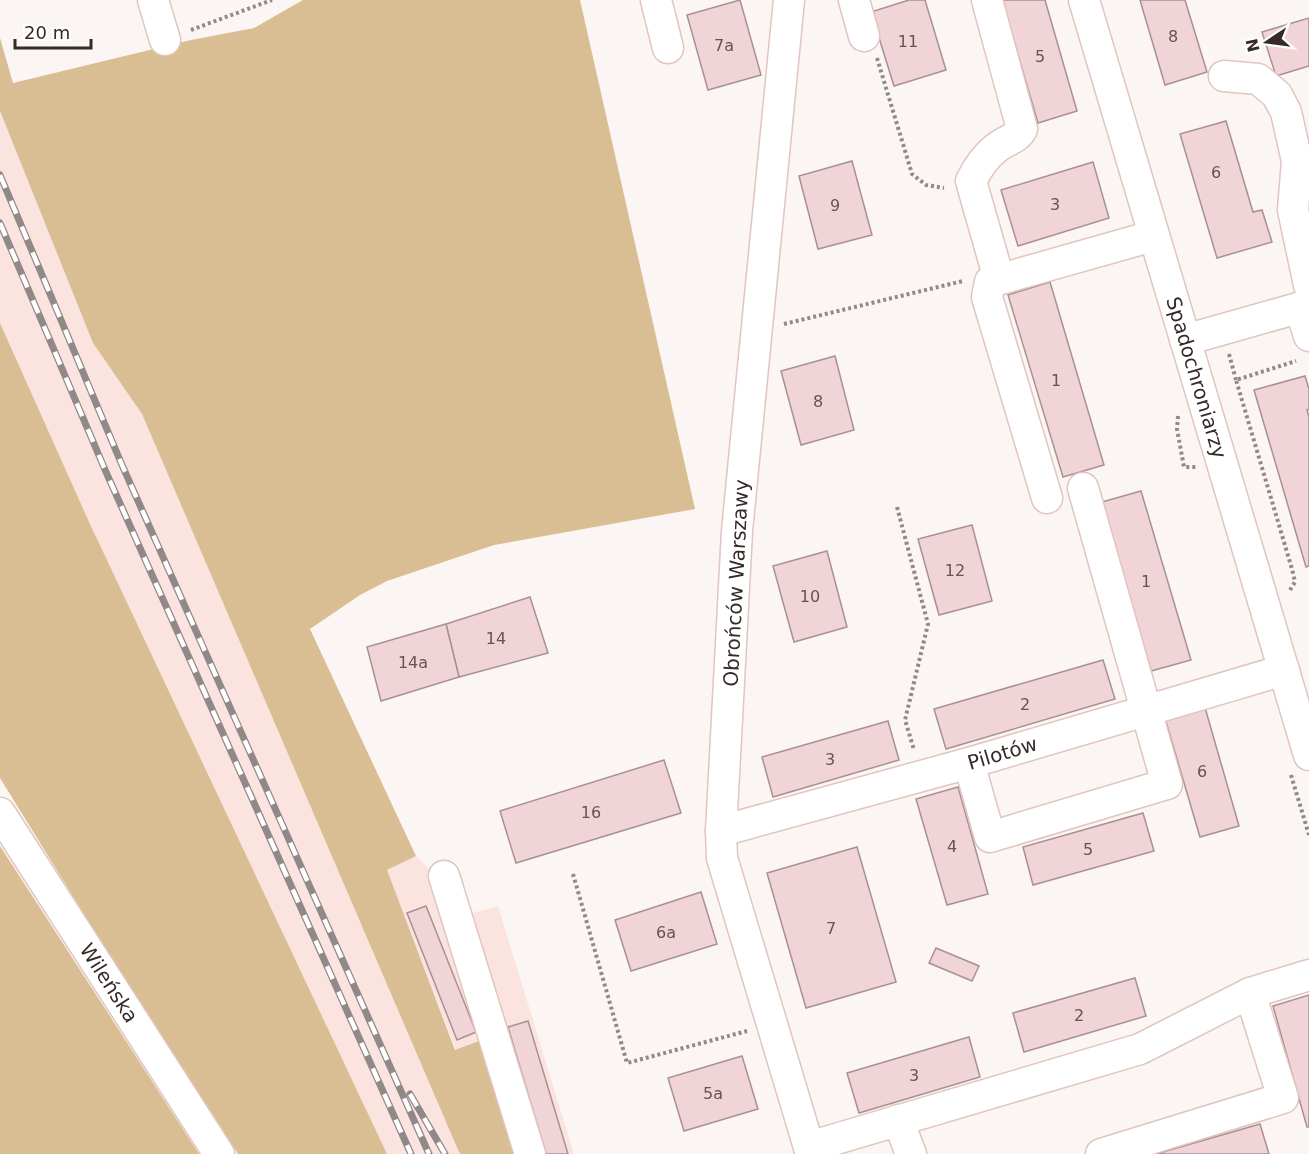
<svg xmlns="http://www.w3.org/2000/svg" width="1309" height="1154" font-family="'DejaVu Sans',sans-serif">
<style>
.built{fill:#fbe4df}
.green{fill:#dabe93}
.building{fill:#f0d4d8;stroke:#aa9093;stroke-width:1.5}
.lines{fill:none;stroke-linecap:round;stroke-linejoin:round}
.minor-casing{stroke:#e1c5bf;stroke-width:33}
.path{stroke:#918987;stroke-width:4;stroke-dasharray:3 3;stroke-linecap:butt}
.minor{stroke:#fff;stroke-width:30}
.rail-casing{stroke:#918987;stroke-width:7}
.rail{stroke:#fff;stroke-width:4.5;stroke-dasharray:14;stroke-linecap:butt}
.labels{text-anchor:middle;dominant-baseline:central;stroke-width:4.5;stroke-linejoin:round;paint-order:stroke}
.number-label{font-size:16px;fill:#645454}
.street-label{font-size:20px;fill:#352a28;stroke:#fff}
</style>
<rect width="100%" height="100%" fill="#fbf5f4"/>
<g class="built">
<polygon points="0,111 93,342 142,414 461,1154 387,1154 90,524 0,323"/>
<polygon points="416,856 473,913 498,906 574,1154 515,1154 479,1042 456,1050 386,870"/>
</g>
<g class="green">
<polygon points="303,0 580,0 695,509 494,545 387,581 360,595 310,629 416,856 387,870 455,1050 479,1041 515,1154 461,1154 459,1152 142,414 93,343 0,111 0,38 13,83 191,40 254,28"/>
<polygon points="0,323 90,524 387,1154 238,1154 100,940 0,778"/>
<polygon points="0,846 199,1154 0,1154"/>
</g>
<g class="building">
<polygon points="740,0 761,75 708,90 687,15"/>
<polygon points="909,0 925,0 946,70 894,86 871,12"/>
<polygon points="1002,0 1045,0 1077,111 1038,123"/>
<polygon points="1140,0 1185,0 1207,72 1165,85"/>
<polygon points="1309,18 1309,66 1276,76 1262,32"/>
<polygon points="1226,121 1253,212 1262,210 1272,242 1217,258 1180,134"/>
<polygon points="852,161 872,235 818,249 799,176"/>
<polygon points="1093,162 1109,218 1018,246 1001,190"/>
<polygon points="1050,282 1104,465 1063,477 1008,295"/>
<polygon points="835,356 854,430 801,445 781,371"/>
<polygon points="1305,376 1309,389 1309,409 1307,410 1309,417 1309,566 1306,567 1254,390"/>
<polygon points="1141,491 1191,660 1151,671 1102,502"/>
<polygon points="972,525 992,601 939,615 918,539"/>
<polygon points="827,551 847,627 794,642 773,566"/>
<polygon points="530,597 548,653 459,677 446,624"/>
<polygon points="446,624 459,677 381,701 367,647"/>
<polygon points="1103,660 1115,699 946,749 934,709"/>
<polygon points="1204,704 1239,826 1200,837 1164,715"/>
<polygon points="888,721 899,760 773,797 762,757"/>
<polygon points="664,760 681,813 516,863 500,811"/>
<polygon points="958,787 988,894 947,905 916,799"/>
<polygon points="1143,813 1154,851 1033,885 1023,847"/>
<polygon points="857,847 896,982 806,1008 767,873"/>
<polygon points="701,892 717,944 631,971 615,920"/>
<polygon points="426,906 476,1032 457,1040 407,913"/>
<polygon points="936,948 979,966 972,981 929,963"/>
<polygon points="1135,978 1146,1016 1024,1052 1013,1013"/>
<polygon points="1309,995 1309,1127 1307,1127 1273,1006"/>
<polygon points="528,1021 568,1154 546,1154 508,1027"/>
<polygon points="969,1037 980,1077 859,1113 847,1073"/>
<polygon points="742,1056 758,1109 684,1131 668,1078"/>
<polygon points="1260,1124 1269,1154 1156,1154"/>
</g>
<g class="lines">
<defs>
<g id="minor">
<polyline points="153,0 165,40"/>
<polyline points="656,0 668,48"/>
<polyline points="789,0 737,531 721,831 722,858 811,1154"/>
<polyline points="854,0 864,36"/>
<path d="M987,0L1022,129C1016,140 1005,140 995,149C985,157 977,169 971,181L999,279"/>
<path id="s1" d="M1084,0L1309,755"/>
<polyline points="1224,76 1258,79 1277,95 1286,112 1297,161 1293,210 1309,285"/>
<polyline points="1300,307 1309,336"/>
<polyline points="1185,340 1309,305"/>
<polyline points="1047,498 987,297 990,282 1153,236"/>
<polyline points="969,763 990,837 1167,784 1083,488"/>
<path id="s2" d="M0,813L219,1154"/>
<path id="s3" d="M721,831L969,763L1284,670"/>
<polyline points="444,876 530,1154"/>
<polyline points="898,1120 911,1154"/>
<polyline points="809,1147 1140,1049 1250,993 1309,975"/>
<polyline points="1101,1154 1283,1098 1250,993"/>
</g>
</defs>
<use href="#minor" class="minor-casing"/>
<g class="path">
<polyline points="191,30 272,0"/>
<polyline points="877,58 912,174 926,185 944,188"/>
<polyline points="784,324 963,281"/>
<polyline points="1229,354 1236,380"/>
<polyline points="1178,416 1177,429 1184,467 1197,467"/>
<polyline points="897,507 928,624 905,720 914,750"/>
<polyline points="1290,590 1295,582 1292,569 1236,380 1296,361"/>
<polyline points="1291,775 1309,835"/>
<polyline points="573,874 627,1063 747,1031"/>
</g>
<use href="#minor" class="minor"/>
<defs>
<g id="rail">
<polyline points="0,175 122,465 429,1154"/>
<polyline points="0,223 106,472 411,1154"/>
<polyline points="410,1094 445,1154"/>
</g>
</defs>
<use href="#rail" class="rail-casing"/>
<use href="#rail" class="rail"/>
</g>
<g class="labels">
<g class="number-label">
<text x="1173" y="36">8</text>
<text x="908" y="41">11</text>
<text x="724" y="45">7a</text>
<text x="1040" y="56">5</text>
<text x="1216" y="172">6</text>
<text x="1055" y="204">3</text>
<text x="835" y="205">9</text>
<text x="1056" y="380">1</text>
<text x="818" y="401">8</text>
<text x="955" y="570">12</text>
<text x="1146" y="581">1</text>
<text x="810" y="596">10</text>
<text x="496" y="638">14</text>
<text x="413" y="662">14a</text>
<text x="1025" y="704">2</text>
<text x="830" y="759">3</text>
<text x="1202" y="771">6</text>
<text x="591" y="812">16</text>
<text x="952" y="846">4</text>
<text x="1088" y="849">5</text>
<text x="831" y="928">7</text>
<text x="666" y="932">6a</text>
<text x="1079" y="1015">2</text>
<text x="914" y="1075">3</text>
<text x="713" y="1093">5a</text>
</g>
<g class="street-label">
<text stroke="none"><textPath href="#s1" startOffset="394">Spadochroniarzy</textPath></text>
<text transform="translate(736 583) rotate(-87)">Obrońców Warszawy</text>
<text stroke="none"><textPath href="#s3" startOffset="292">Pilotów</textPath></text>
<text stroke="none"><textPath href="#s2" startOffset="202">Wileńska</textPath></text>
</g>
</g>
<g transform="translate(1267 42) rotate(257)" stroke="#ffffff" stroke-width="4.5" paint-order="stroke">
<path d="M0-4.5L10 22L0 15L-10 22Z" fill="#352a28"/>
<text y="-9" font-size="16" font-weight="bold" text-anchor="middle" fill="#352a28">N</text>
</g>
<path d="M15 39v9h76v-9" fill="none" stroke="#352a28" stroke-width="3"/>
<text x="24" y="39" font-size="18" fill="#352a28" stroke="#ffffff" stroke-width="4.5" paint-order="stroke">20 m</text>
</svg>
